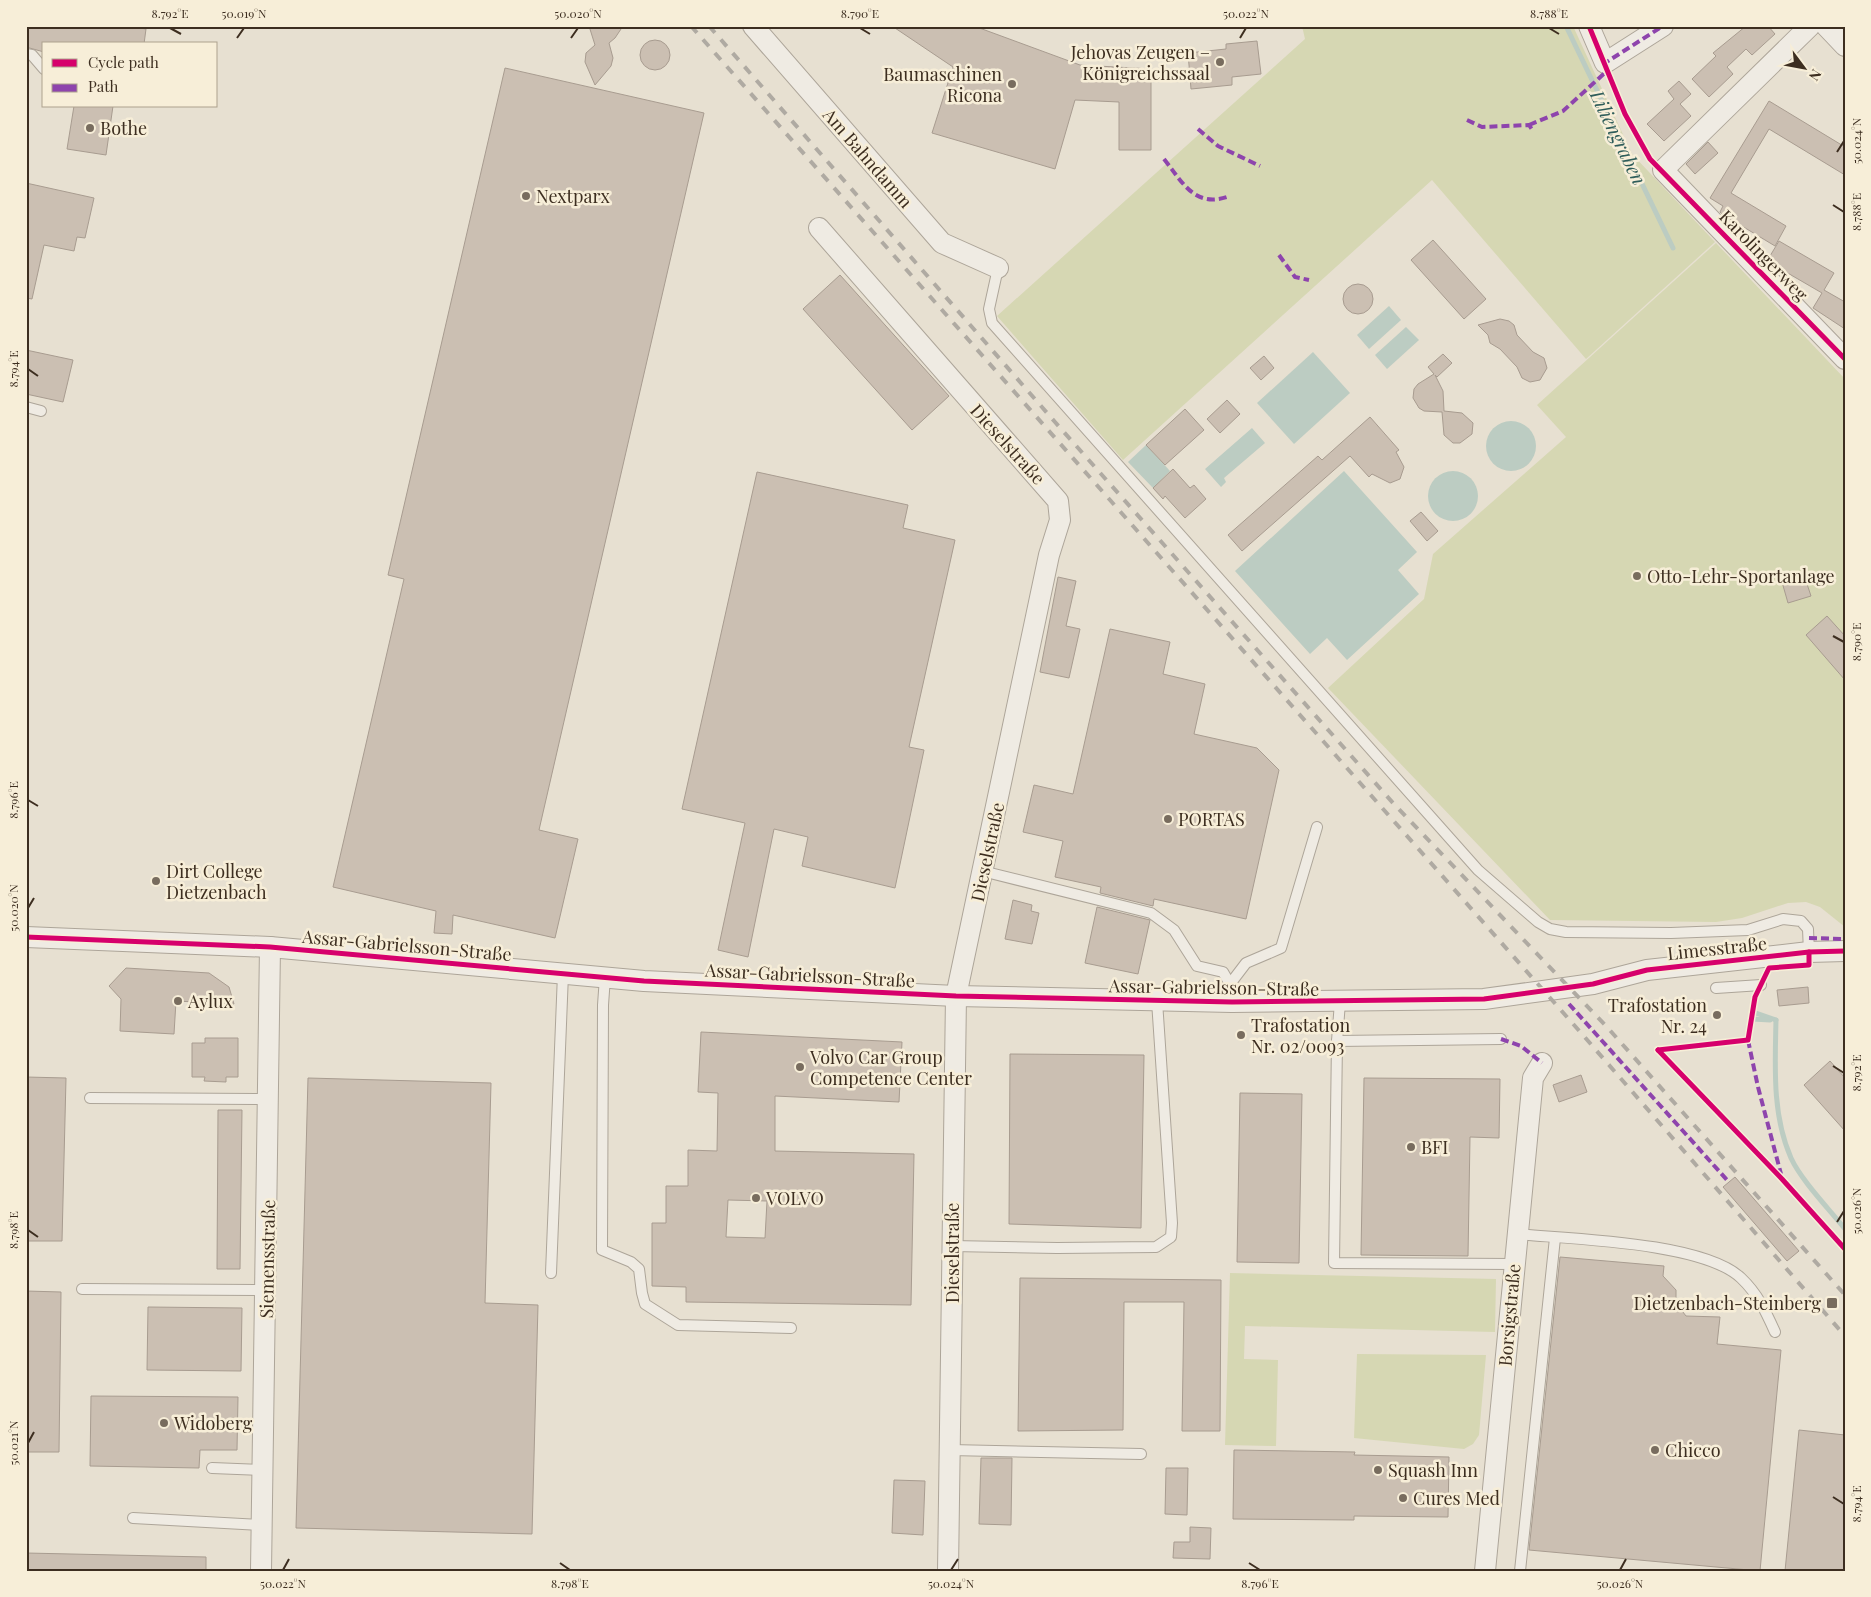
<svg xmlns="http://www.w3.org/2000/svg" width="1871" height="1597" font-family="'Playfair Display',serif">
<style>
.green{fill:#d6d7b3}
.water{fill:#bcccc2}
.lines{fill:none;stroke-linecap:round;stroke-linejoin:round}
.stream{stroke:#bcccc2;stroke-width:5}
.building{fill:#cbbfb2;stroke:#a89c90;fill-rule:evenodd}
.service-casing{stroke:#ada599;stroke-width:12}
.minor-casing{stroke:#ada599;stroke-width:22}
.service{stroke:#efebe3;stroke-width:10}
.minor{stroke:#efebe3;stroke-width:20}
.rail{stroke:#afaaa2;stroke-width:4;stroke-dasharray:9 9;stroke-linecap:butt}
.quiet{stroke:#8e44ad;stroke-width:4;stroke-dasharray:8 4;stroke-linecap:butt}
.cycleway-casing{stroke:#f7eed8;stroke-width:8}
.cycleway{stroke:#d6006c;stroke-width:5}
.ticks{fill:none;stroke:#3d2e20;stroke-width:2}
.poi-dot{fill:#786c5e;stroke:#f7eed8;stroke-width:2}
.labels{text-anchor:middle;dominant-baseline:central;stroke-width:5;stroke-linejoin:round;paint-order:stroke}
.poi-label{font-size:18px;fill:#3d2e20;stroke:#f7eed8;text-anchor:start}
.street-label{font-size:18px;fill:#3d2e20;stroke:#f7eed8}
.water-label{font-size:19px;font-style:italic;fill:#2f5d5a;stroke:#f7eed8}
.neatline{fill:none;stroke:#3d2e20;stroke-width:2}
.ticks-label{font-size:12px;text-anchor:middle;fill:#3d2e20}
</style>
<rect width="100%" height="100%" fill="#e7e0d1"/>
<g class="green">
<polygon points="1302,26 1573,26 1632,154 1715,242 1586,359 1432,180 1123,460 997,316 1305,39"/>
<polygon points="1716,243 1845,379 1845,927 1820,907 1806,902 1788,903 1742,918 1716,922 1550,920 1328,688 1424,599 1433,554 1566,437 1537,405"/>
<polygon points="1230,1273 1496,1279 1495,1332 1245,1326 1244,1359 1278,1360 1276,1446 1225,1445"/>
<polygon points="1357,1354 1486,1355 1479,1435 1473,1444 1464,1449 1354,1438"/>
</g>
<g class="water">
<polygon points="1389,306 1401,320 1369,349 1357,335"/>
<polygon points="1406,327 1419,340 1387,369 1375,355"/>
<polygon points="1313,352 1350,393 1294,444 1257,403"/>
<circle cx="1511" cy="446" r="25"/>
<polygon points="1252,428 1265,443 1224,478 1226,482 1221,487 1205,469"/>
<polygon points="1146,445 1170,471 1153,488 1128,462"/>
<circle cx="1453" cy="496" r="25"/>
<polygon points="1344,471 1417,552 1398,570 1419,594 1347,660 1327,638 1310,654 1235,571"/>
</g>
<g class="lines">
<g class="stream">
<polyline points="1566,26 1673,248"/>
<polyline points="1753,1012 1776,1020"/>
<polyline points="1753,1019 1770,1020"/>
<path d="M1776,1020C1775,1066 1772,1115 1791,1158C1801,1180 1829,1209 1845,1229"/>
</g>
</g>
<g class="building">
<polygon points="26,26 128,26 146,29 144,44 44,44 44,52 26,47"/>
<polygon points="589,26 623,26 615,38 609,43 613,58 611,66 595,85 585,62 586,53 595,45"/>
<polygon points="892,26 974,26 1080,65 1151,69 1151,150 1119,150 1119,102 1075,100 1055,169 932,133 953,67"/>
<polygon points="1746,26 1768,26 1775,34 1752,55 1746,49 1727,67 1733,74 1709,97 1692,79 1716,56 1713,53"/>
<circle cx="655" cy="55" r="15"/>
<polygon points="1257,41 1261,74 1232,77 1232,85 1191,89 1188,53 1226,49 1226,44"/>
<polygon points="505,68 704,113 539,830 578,839 555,938 453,915 452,934 434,933 436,911 333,887 404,579 388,575"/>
<polygon points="1679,81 1691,94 1680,104 1691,116 1664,141 1647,124 1674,99 1668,91"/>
<polygon points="1769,101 1845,147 1845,175 1769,129 1731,193 1786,226 1775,246 1722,214 1720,212 1723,206 1710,198"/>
<polygon points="74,106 113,106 106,155 67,149"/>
<polygon points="1708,142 1718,153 1695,174 1686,164"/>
<polygon points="26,183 94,198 85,238 77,237 74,251 44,245 32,299 26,298"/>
<polygon points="1433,240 1486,299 1464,319 1411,260"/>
<polygon points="1779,241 1834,273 1824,290 1845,302 1845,329 1813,308 1822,293 1767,261"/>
<polygon points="840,275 949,396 912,430 803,309"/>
<circle cx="1358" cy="299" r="15"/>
<polygon points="1500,319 1509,321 1514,325 1517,335 1533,352 1544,358 1547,368 1540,380 1530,382 1522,378 1517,367 1500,349 1490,343 1488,335 1478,325"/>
<polygon points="26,350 73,360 63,402 26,394"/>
<polygon points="1443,354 1452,363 1437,377 1435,375 1443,391 1444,411 1462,413 1473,423 1472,434 1460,443 1453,443 1444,435 1442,412 1424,411 1419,408 1413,398 1414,389 1418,384 1434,374 1428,367"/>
<polygon points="1264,356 1274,368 1261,380 1250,368"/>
<polygon points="1227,400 1240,414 1220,433 1207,419"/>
<polygon points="1185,409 1204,430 1165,465 1146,445"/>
<polygon points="1370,417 1399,450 1396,452 1404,467 1400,479 1390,483 1372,474 1369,477 1350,456 1242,551 1228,535 1318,456 1322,460"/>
<polygon points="1173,469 1190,488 1194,485 1206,499 1185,518 1165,496 1163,499 1153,488"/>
<polygon points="757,472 908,505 903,528 955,540 909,747 924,750 895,888 802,866 808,837 774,829 748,957 718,950 745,823 682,809"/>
<polygon points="1421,512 1438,531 1427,541 1410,521"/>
<polygon points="1804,575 1811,596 1788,603 1782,582"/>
<polygon points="1058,577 1076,581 1066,626 1080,629 1069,678 1040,672"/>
<polygon points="1827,616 1845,636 1845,680 1806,635"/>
<polygon points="1110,629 1170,642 1163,674 1205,684 1194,734 1257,748 1279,770 1246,919 1154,899 1153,906 1100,893 1101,887 1055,877 1063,841 1023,832 1034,785 1073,794"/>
<polygon points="1013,900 1032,905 1031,911 1039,913 1032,944 1005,939"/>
<polygon points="1097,907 1150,920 1138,974 1085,963"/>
<polygon points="126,968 209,973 229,987 234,1004 176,1001 174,1034 120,1031 121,999 109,986"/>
<polygon points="1808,987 1809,1003 1779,1006 1777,990"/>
<path d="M701,1032L902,1042L899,1102L775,1096V1151L914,1154L911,1305L686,1302V1287L652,1286V1223H666V1186H688V1150L717,1151L718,1093L698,1092ZM728,1200L767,1201L765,1238L726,1237Z"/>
<polygon points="205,1038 238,1038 238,1077 226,1077 226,1082 204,1081 205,1077 192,1077 192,1043 205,1043"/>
<polygon points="1010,1054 1144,1055 1141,1228 1009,1224"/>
<polygon points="1830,1061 1845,1078 1845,1131 1804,1085"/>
<polygon points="1581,1075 1587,1092 1559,1102 1553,1085"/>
<polygon points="26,1077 66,1078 62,1241 26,1241"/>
<polygon points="308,1078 491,1083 485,1303 538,1305 532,1534 296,1528"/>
<polygon points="1364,1078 1500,1079 1499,1138 1470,1137 1468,1256 1361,1255"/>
<polygon points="1240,1093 1302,1094 1299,1263 1237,1262"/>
<polygon points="218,1110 242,1110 240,1269 217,1269"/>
<polygon points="1735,1177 1799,1251 1787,1261 1723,1187"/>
<polygon points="1560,1257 1664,1266 1663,1276 1676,1290 1676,1303 1686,1316 1720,1317 1717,1344 1781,1350 1760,1571 1529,1550"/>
<polygon points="1020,1278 1221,1280 1220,1431 1182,1431 1184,1302 1124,1302 1123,1430 1018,1431"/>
<polygon points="26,1291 61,1292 59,1452 26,1452"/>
<polygon points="148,1307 242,1308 241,1371 147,1370"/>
<polygon points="91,1396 238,1397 237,1450 200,1450 199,1468 90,1466"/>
<polygon points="1799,1430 1845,1435 1845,1571 1785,1571"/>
<polygon points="1234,1450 1355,1452 1354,1455 1449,1457 1448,1517 1354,1516 1354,1520 1233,1519"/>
<polygon points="981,1458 1012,1458 1011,1525 979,1524"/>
<polygon points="1166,1468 1188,1468 1187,1515 1165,1514"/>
<polygon points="894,1480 925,1481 923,1535 892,1533"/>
<polygon points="1190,1527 1211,1528 1210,1559 1173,1558 1174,1542 1190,1542"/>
<polygon points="26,1553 206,1557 206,1571 26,1571"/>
</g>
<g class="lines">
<defs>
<g id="service">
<polyline points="26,54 32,55 44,69"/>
<polyline points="998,268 989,309 992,323 1478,870 1538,922 1550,929 1566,932 1671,933 1748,930 1783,919 1801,921 1808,929 1809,952"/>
<polyline points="26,407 41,411"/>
<polyline points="982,871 1151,913 1174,930 1197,966 1223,972 1230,984"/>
<polyline points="605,977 603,1005 602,1250 631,1262 639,1269 642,1293 645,1304 678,1325 791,1328"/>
<polyline points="1716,988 1761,985"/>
<polyline points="1230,989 1230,984 1246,963 1281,948 1317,827"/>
<polyline points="1340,1002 1337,1041 1501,1039"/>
<polyline points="1337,1041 1334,1263 1513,1264"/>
<polyline points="90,1098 268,1099"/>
<path d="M1516,1234C1570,1239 1703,1242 1741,1278C1758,1294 1766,1312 1775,1332"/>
<polyline points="952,1246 1057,1248 1156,1247 1171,1237 1172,1223 1157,1001"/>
<polyline points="551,1273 563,974"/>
<polyline points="82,1289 267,1290"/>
<polyline points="950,1450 1141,1454"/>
<polyline points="212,1468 263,1470"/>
<polyline points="133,1518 262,1525"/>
<polyline points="1520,1571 1555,1238"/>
</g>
<g id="minor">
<polyline points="753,26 942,243 998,268"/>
<polyline points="1589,26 1605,63 1663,26"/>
<polyline points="1810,26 1663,170 1845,359"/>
<polyline points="1826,26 1845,46"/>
<polyline points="819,228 1058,501 1060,520 1049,555 956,996 948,1571"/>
<polyline points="26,937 270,947 644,981 956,996 1232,1002 1484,999 1593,984 1647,970 1809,952 1845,951"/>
<polyline points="261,1571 270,947"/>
<polyline points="1485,1571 1533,1078 1542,1063"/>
</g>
</defs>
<use href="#service" class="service-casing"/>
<use href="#minor" class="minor-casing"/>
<use href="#service" class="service"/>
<use href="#minor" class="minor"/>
<g class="rail">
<polyline points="691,26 1582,1034 1845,1336"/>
<polyline points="709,26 1055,422 1393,803 1607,1027 1845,1295"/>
</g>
<g class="quiet">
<polyline points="1604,60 1605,63 1663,26"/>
<polyline points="1467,120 1482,127 1529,125 1533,131"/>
<polyline points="1529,125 1563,111 1608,70"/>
<polyline points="1198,129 1218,146 1260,166"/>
<path d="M1164,159C1183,183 1195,209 1230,196"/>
<polyline points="1279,255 1295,277 1309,280"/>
<polyline points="1809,938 1845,939"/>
<polyline points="1569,1004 1727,1180"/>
<polyline points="1501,1039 1521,1046 1542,1063"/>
<polyline points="1748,1040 1758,1087 1781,1174"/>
</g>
<defs>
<g id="cycleway">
<polyline points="1589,26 1625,114 1650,159 1845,359"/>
<polyline points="26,937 270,947 644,981 956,996 1232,1002 1484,999 1593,984 1647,970 1809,952 1845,951"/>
<polyline points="1658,1050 1782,1179 1845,1249"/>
<polyline points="1658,1050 1748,1040 1755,997 1769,968 1809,965 1809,952"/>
</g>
</defs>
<use href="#cycleway" class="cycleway-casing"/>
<use href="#cycleway" class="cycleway"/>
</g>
<path class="ticks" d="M170,28L181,34M860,28L870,34M1549,28L1559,34M237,38L244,28M571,38L578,28M1240,38L1246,28M1837,152L1844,141M1833,205L1844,212M28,369L38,376M1833,636L1844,642M28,800L38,806M28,908L34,898M1833,1066L1844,1073M1837,1222L1844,1211M28,1230L38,1237M28,1443L34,1432M1833,1497L1844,1504M560,1563L570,1570M1249,1563L1260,1570M283,1570L289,1559M951,1570L958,1559M1620,1570L1626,1559"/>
<g class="poi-dot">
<circle cx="1220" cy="62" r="5"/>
<circle cx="1012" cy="84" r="5"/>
<circle cx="90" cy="128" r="5"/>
<circle cx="526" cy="196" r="5"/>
<circle cx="1637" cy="576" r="5"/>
<circle cx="1168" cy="819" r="5"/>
<circle cx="156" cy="881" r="5"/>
<circle cx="178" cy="1001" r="5"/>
<circle cx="1717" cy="1015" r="5"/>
<circle cx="1241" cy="1035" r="5"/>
<circle cx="800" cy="1067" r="5"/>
<circle cx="1411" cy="1147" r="5"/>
<circle cx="756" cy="1198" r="5"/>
<rect x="1826" y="1297" width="12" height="12" rx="2.5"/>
<circle cx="164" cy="1423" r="5"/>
<circle cx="1655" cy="1450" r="5"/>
<circle cx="1378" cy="1470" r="5"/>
<circle cx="1403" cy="1498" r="5"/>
</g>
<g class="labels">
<g class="poi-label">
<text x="1210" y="52" text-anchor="end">Jehovas Zeugen –<tspan x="1210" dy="21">Königreichssaal</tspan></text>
<text x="1002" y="74" text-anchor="end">Baumaschinen<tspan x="1002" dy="21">Ricona</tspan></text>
<text x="100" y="128">Bothe</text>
<text x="536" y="196">Nextparx</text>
<text x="1647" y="576">Otto-Lehr-Sportanlage</text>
<text x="1178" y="819">PORTAS</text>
<text x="166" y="871">Dirt College<tspan x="166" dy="21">Dietzenbach</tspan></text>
<text x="188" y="1001">Aylux</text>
<text x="1707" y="1005" text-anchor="end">Trafostation<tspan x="1707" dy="21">Nr. 24</tspan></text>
<text x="1251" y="1025">Trafostation<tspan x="1251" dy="21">Nr. 02/0093</tspan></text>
<text x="810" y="1057">Volvo Car Group<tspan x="810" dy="21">Competence Center</tspan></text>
<text x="1421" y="1147">BFI</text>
<text x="766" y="1198">VOLVO</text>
<text x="1821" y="1303" text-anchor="end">Dietzenbach-Steinberg</text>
<text x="174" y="1423">Widoberg</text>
<text x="1665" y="1450">Chicco</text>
<text x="1388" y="1470">Squash Inn</text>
<text x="1413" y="1498">Cures Med</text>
</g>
<g class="street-label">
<text transform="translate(868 158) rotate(49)">Am Bahndamm</text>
<text transform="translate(1764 255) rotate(46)">Karolingerweg</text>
<text transform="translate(1008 444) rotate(48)">Dieselstraße</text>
<text transform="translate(987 852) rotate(-78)">Dieselstraße</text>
<text transform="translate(407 945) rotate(5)">Assar-Gabrielsson-Straße</text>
<text transform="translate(1717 948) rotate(-6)">Limesstraße</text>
<text transform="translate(810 975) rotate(3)">Assar-Gabrielsson-Straße</text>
<text transform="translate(1214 987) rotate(1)">Assar-Gabrielsson-Straße</text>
<text transform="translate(952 1253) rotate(-90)">Dieselstraße</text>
<text transform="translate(267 1259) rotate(-89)">Siemensstraße</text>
<text transform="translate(1509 1315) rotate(-85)">Borsigstraße</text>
</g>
<g class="water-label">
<text transform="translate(1619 137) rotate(64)">Liliengraben</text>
</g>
</g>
<rect width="1871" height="1597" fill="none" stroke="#f7eed8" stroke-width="55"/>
<rect x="42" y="42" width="175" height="65" fill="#f7eed8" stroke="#ada18e"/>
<rect x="52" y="59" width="25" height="8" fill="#d6006c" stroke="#ada18e"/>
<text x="88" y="68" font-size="15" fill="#3d2e20">Cycle path</text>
<rect x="52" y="84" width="25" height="8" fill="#8e44ad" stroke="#ada18e"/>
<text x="88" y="92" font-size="15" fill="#3d2e20">Path</text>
<g transform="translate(1804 68) rotate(122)" stroke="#f7eed8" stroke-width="4" paint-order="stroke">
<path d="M0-4L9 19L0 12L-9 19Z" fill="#3d2e20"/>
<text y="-8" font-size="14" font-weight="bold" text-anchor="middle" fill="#3d2e20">N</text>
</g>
<rect x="28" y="28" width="1816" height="1542" class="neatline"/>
<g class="ticks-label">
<text x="170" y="18">8.792°E</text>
<text x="244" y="18">50.019°N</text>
<text x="578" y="18">50.020°N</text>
<text x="860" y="18">8.790°E</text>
<text x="1246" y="18">50.022°N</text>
<text x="1549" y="18">8.788°E</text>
<text transform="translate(1857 141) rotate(-90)" y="4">50.024°N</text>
<text transform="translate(1857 212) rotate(-90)" y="4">8.788°E</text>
<text transform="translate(14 369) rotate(-90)" y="4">8.794°E</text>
<text transform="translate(1857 642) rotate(-90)" y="4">8.790°E</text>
<text transform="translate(14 800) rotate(-90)" y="4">8.796°E</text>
<text transform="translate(14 908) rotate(-90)" y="4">50.020°N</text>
<text transform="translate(1857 1073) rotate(-90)" y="4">8.792°E</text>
<text transform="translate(1857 1211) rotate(-90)" y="4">50.026°N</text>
<text transform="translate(14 1230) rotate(-90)" y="4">8.798°E</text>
<text transform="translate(14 1443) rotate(-90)" y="4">50.021°N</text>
<text transform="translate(1857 1504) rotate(-90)" y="4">8.794°E</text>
<text x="283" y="1588">50.022°N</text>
<text x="570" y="1588">8.798°E</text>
<text x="951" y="1588">50.024°N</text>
<text x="1260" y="1588">8.796°E</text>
<text x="1620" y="1588">50.026°N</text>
</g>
</svg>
